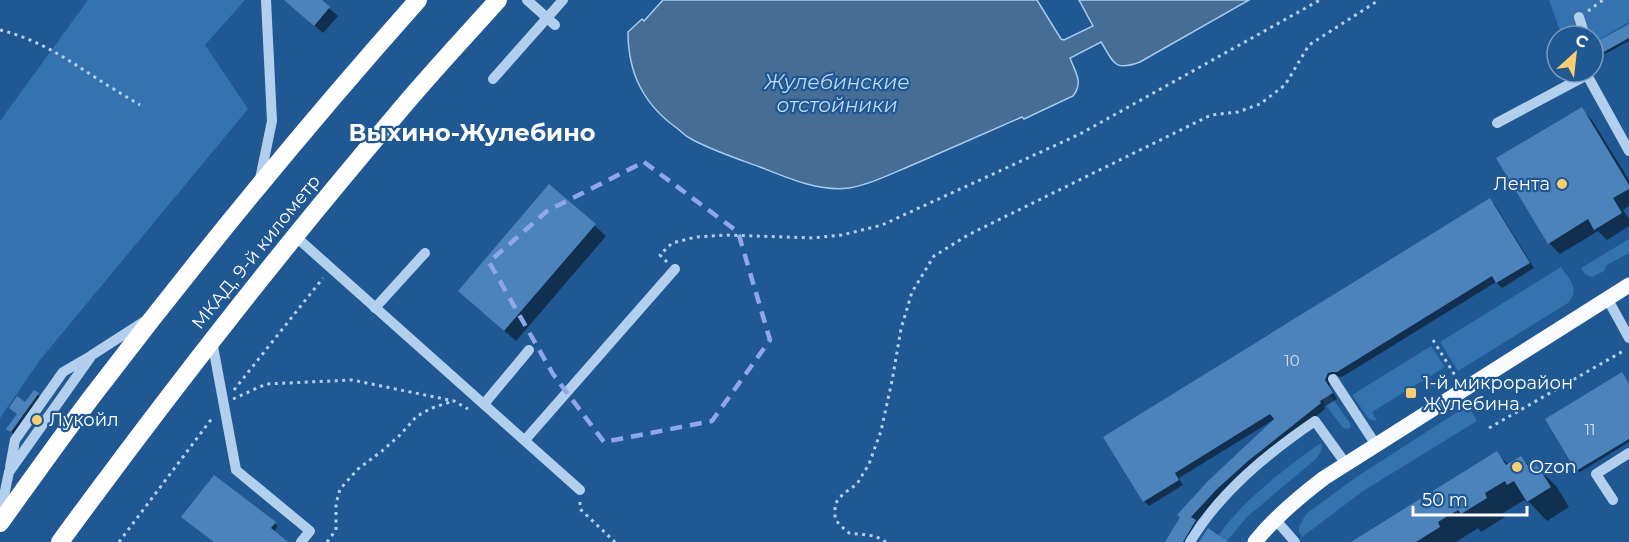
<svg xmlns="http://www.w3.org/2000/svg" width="1629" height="542" font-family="Montserrat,sans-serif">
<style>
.green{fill:#3472b0}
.water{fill:#456d96;stroke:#a6cbef;stroke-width:1.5}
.shadow{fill:#0007}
.building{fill:#4d83bb}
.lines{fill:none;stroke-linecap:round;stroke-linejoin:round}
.path{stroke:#b2d0ee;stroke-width:3;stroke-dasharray:3 4.5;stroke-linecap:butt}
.minor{stroke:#b2d0ee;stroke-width:10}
.major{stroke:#f9fbff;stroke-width:15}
.highway{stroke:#fff;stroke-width:18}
.marked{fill:none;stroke:#8ea6ec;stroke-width:4.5;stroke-dasharray:12 8;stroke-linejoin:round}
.poi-dot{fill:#fbcd73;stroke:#205893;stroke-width:2}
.labels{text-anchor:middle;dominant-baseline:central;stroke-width:4.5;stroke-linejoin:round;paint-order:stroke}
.number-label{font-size:15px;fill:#d2e0ee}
.poi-label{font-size:18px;fill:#fff;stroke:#205893;text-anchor:start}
.street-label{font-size:18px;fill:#fff;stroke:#205893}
.water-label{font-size:20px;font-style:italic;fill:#bedaf4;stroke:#205893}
.district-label{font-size:24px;font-weight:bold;fill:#fff;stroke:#205893}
</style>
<rect width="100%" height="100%" fill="#205893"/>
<g class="green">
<polygon points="88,0 245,0 205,45 248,109 40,360 0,418 0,121"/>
<polygon points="1549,0 1629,0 1629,22 1593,43 1593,36 1562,36"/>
<polygon points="1629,239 1629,253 1607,265 1604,271 1592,277 1585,274 1581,268"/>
<path d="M1561,267C1570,280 1580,289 1568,303L1458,371L1440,342Z"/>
<polygon points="1431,346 1445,367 1372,412 1377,421 1369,419 1352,395"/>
<polygon points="1330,395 1350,423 1351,427 1348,429 1343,428 1322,400"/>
<polygon points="1468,405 1477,421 1363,491 1302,537 1299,532 1299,527 1306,514 1355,478"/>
<path d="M1321,443C1323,449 1320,453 1317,458L1247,517L1226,542H1214C1236,506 1287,466 1321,443Z"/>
</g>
<path class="water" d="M663,0H1037L1061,39L1064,40L1093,26L1079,0H1249L1140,62C1113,72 1114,62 1101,42L1070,58C1075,72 1084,82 1073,96L1024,119L1022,117C987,132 952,148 917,163C895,172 872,184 849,188C819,192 788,178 760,167C738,159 714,151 693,140C687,137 682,133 678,129C644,105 628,74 628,32L642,19L644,21Z"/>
<g class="shadow">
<polygon points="285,0 320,0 338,16 323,33"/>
<polygon points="1629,26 1629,41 1605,54 1603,52"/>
<polygon points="1581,109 1592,120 1629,180 1629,206 1623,210 1629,219 1629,226 1607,240 1598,231 1560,254 1549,243"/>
<polygon points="550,186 606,236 516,341 471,302"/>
<polygon points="1489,200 1495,205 1534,268 1502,288 1496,282 1342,377 1338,376 1333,378 1329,386 1337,399 1324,407 1325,409 1238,479 1196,522 1200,526 1189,542 1167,542 1275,419 1179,478 1183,485 1149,506 1144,501 1105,438"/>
<polygon points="1629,385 1629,442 1580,472 1577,470"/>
<polygon points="35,392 40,397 14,434 8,429"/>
<polygon points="1497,453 1509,465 1521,458 1533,469 1537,467 1556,486 1569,507 1547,521 1529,502 1528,503 1524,500 1503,513 1505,517 1481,532 1478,528 1456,542 1368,542"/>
<polygon points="215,477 275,524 278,526 273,532 285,542 215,542"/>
</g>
<g class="building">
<polygon points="284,0 322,0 330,7 314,26"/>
<polygon points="1629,24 1629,38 1602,53 1596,42"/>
<polygon points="1582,107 1629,185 1629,189 1613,198 1622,213 1594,230 1588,219 1548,244 1496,158"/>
<polygon points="549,184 596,224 504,331 458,291"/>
<polygon points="1490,198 1530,263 1496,283 1492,276 1337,372 1332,372 1328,373 1325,380 1333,393 1320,401 1321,403 1248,461 1217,489 1191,517 1196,520 1183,542 1165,542 1180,517 1177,515 1208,481 1274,419 1270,414 1175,473 1179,480 1143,502 1103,437"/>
<polygon points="1622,372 1629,384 1629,439 1576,471 1545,419"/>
<polygon points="34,390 39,393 11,432 6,429 17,414 9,408 17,396 25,402"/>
<polygon points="1497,451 1506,465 1521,456 1530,469 1537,465 1551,487 1527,502 1514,481 1507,485 1505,481 1485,493 1487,498 1461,514 1458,510 1438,522 1440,527 1416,542 1351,542"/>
<polygon points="214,475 276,522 271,528 288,542 214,542 181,517"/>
<polygon points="1208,528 1228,542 1199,542"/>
</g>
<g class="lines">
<g class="path">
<polyline points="1588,11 1603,0"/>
<path d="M0,30C37,39 64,57 96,78C110,87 125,96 140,105"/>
<polyline points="667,262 660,255 672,243 696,237 726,235 813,238 842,235 882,225 1080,134 1320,0"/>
<polyline points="1433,340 1456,377"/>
<polyline points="234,390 323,278"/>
<polyline points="233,399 266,384 352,380 454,401 468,409"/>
<polyline points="1489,428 1625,350"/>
<polyline points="580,502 580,509 615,542"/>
<polyline points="119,542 213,417"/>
<polyline points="327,542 336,530 336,504 340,489 358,469 382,451 400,435 417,416 432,408 453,401"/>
<polyline points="886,542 875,536 849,533 840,525 835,519 835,504 843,494 857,484 869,464 881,431 892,381 901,329 912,292 934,256 968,235 1211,115 1238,112 1260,104 1285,85 1309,45 1379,0"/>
</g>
<g class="minor">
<polyline points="527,0 555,25"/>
<polyline points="1579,17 1585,36"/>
<polyline points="1587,72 1587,75 1629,151"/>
<polyline points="493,79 563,0"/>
<polyline points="1497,123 1587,75"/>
<polyline points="260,179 272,121 266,0"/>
<polyline points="295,236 580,490"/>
<polyline points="1607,298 1629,338"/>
<polyline points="375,308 425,253"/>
<polyline points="212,341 236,470 310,531 301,542"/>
<polyline points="1333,379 1376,445"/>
<polyline points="484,404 529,350"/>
<polyline points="525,440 675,269"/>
<polyline points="10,467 15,440 63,372 89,357"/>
<polyline points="1613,500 1596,474 1629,453"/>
<polyline points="0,515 9,472 92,355 145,321"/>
<polyline points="1275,519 1295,542"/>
<path d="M1190,542C1220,492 1267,454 1315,421L1346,464"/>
</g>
<path class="major" d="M1255,542C1275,517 1299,497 1324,478L1629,285"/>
<g class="highway">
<path d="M0,523C31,480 62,436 94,394C197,259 305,127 418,0"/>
<path d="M60,542C167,396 278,253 395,116C428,76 464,38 498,0"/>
</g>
</g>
<path class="marked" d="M644,162L738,232L770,340L712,421L604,442L553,374L489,262L547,211Z"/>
<g class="poi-dot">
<circle cx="1562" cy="184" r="6"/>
<rect x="1405" y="387" width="12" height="12" rx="3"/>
<circle cx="37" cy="420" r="6"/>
<circle cx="1517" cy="467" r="6"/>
</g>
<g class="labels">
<g class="number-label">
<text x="1292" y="360">10</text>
<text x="1590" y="429">11</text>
</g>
<g class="poi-label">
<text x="1550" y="184" text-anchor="end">Лента</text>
<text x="1423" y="383">1-й микрорайон<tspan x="1423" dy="21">Жулебина</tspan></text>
<text x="49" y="420">Лукойл</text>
<text x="1529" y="467">Ozon</text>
</g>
<g class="street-label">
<text transform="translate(256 252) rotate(-51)">МКАД, 9-й километр</text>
</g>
<g class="water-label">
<text x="837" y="82">Жулебинские<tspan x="837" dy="23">отстойники</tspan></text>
</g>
<g class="district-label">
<text x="472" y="132">Выхино-Жулебино</text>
</g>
</g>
<g transform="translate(1575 54) rotate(27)"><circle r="28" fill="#205893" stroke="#799bbe" stroke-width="1.5"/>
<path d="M0-4.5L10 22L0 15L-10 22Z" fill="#fbcd73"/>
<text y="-9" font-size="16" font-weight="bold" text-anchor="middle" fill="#ffffff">С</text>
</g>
<path d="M1413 506v9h114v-9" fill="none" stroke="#ffffff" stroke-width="3"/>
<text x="1422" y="506" font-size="18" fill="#ffffff" stroke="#205893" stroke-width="4.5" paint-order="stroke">50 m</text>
</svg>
